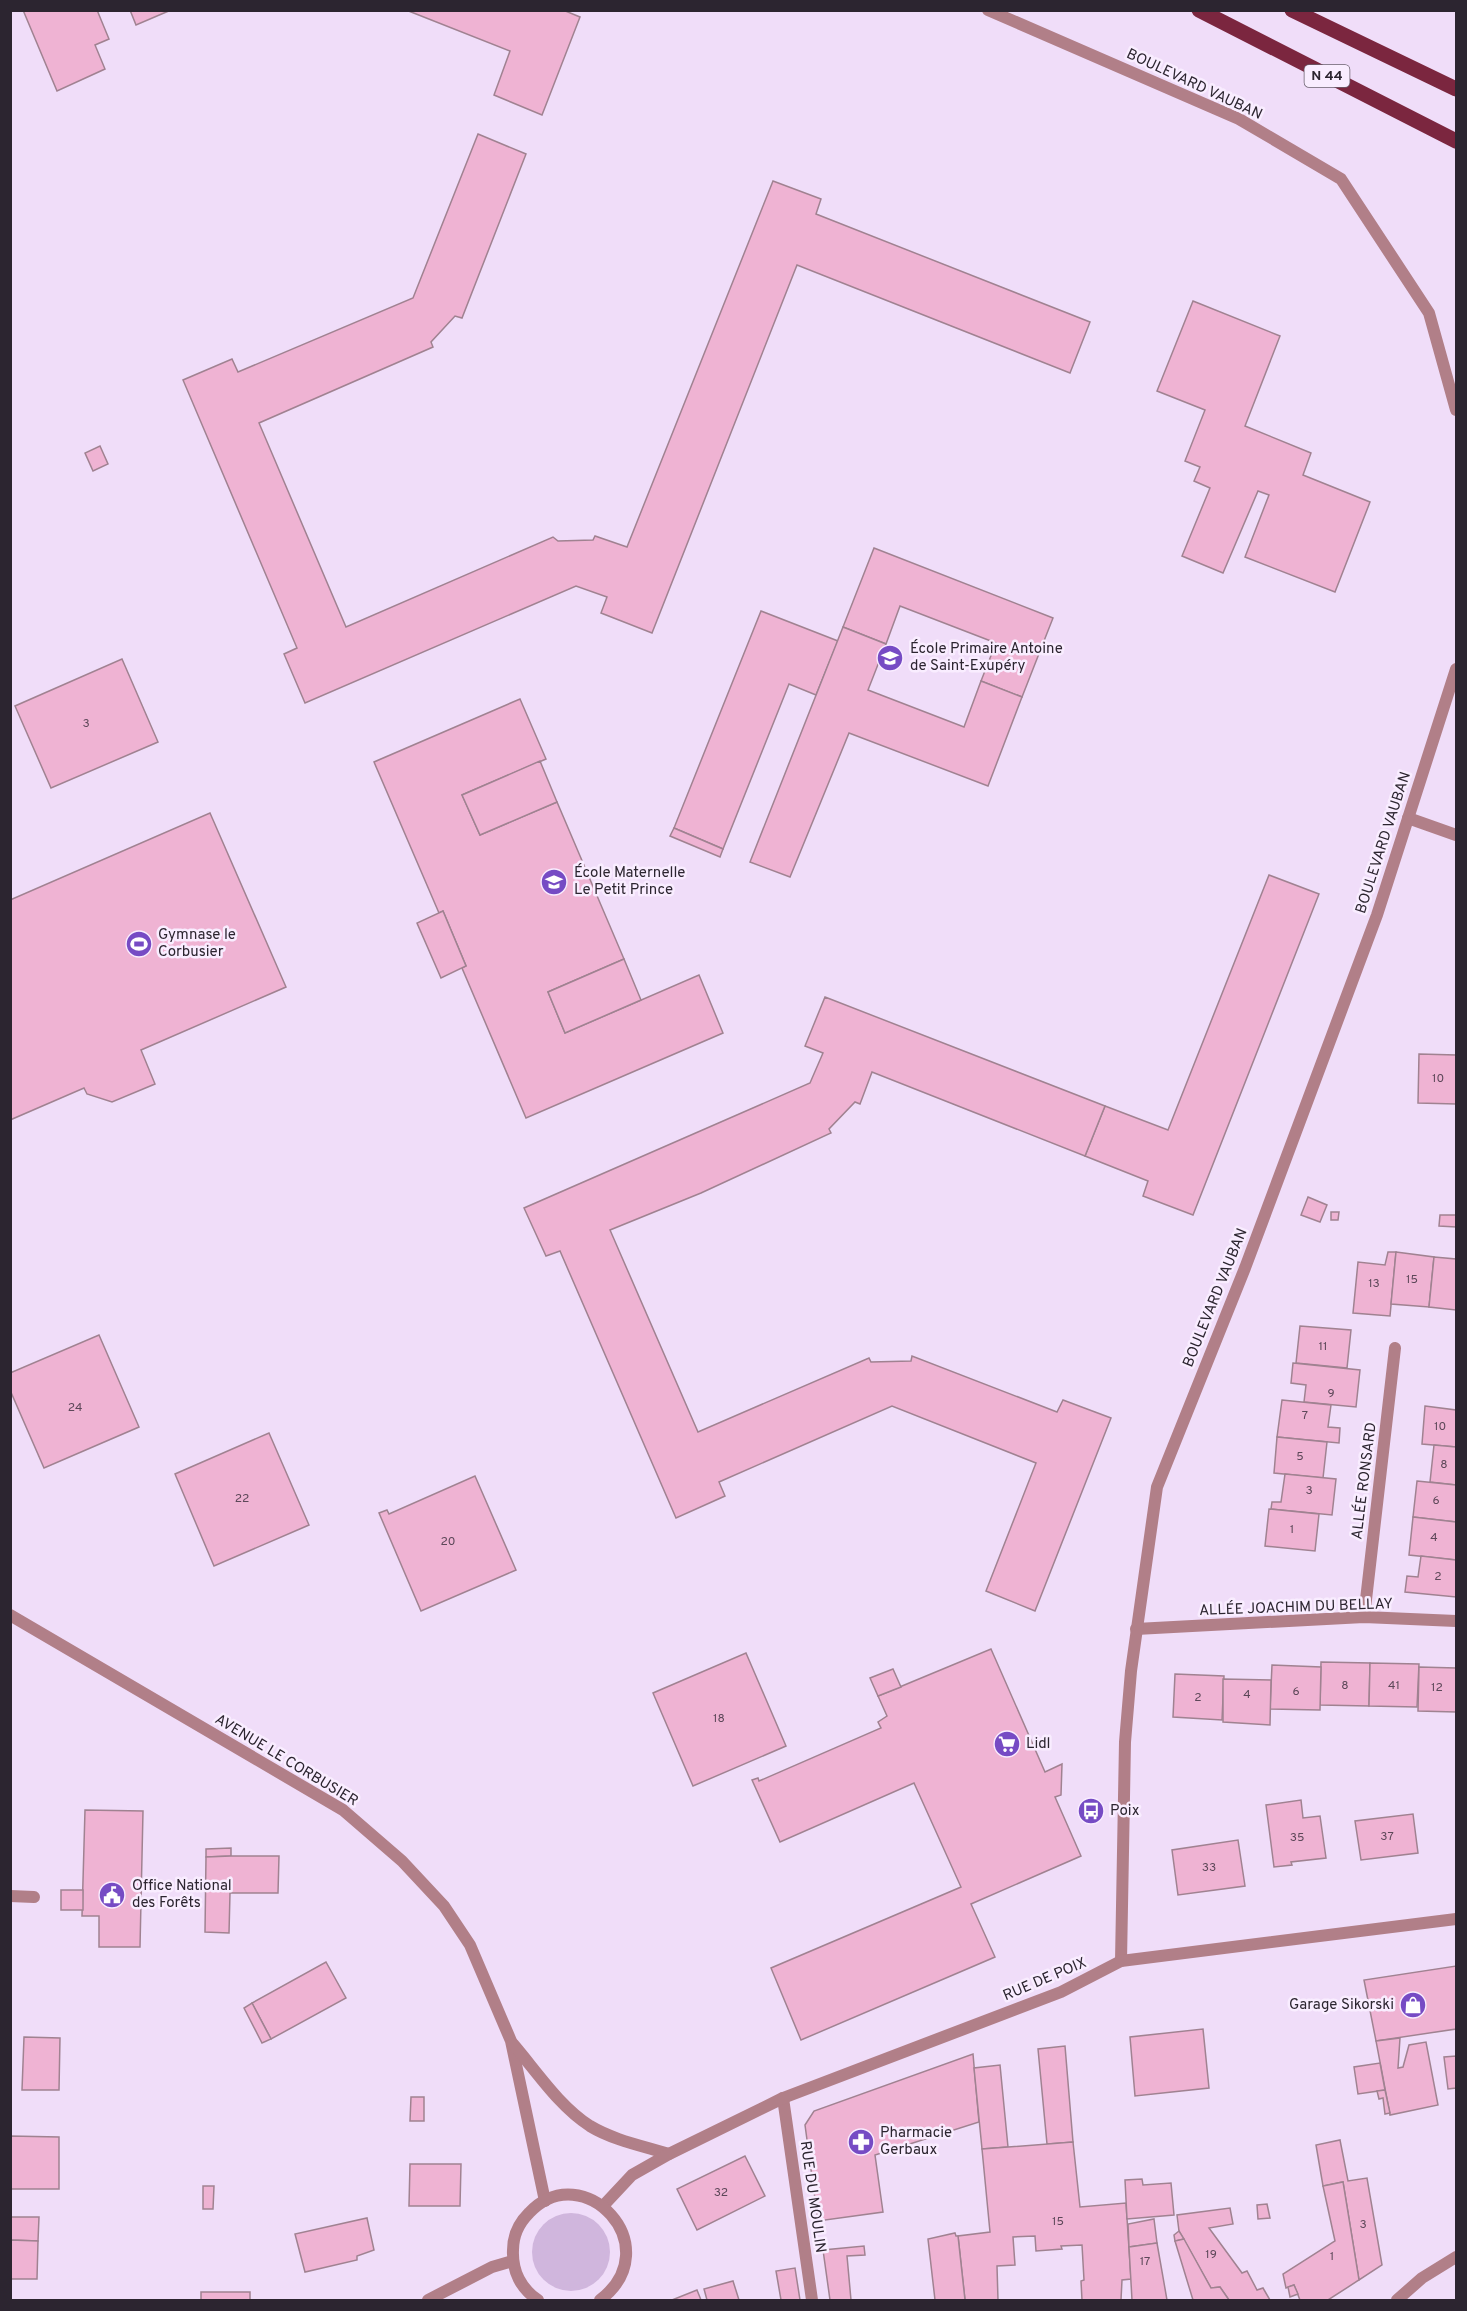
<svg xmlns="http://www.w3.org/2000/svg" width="1467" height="2311" font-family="Overpass,sans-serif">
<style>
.green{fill:#d0b6dd}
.building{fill:#efb3d3;stroke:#a08291;stroke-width:1.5}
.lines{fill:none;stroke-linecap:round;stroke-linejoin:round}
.service{stroke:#b17f88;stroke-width:12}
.minor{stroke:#b17f88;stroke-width:12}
.primary{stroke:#7b263f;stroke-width:15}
.labels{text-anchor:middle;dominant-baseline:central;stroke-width:5;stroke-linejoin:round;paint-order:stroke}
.number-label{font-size:12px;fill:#5d4859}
.shield{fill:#f9edff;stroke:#6a616e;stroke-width:1.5}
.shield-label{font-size:14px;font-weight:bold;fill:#2c2530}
.street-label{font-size:15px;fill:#2c2530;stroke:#f9edff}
.poi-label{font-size:15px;fill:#2c2530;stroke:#f9edff;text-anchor:start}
</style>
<rect width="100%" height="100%" fill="#f0ddf9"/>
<circle class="green" cx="571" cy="2252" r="39"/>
<g class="building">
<polygon points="23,10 97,10 109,39 95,45 105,69 57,91"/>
<polygon points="130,10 171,10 136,25"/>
<polygon points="406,10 563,10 580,17 542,115 494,95 510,51"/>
<polygon points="478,134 526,154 462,318 455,316 431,342 433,347 259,423 346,627 553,537 558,541 593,540 595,536 627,547 773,181 821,199 816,214 1090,322 1070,373 797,265 652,633 601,613 607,597 576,586 305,703 284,654 297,648 183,380 232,359 238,372 413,298"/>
<polygon points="1193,301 1280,336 1245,426 1311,453 1303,475 1370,502 1335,592 1245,557 1269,495 1258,491 1223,573 1182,556 1210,488 1194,481 1200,467 1185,461 1205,410 1157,391"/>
<polygon points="100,446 108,464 93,471 85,453"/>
<polygon points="874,548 1053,618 1022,697 981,681 996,643 900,606 886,644 843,627"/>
<polygon points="761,611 838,641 816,695 789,684 723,849 674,828"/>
<polygon points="843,627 886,644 868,690 964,727 981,681 1022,697 988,786 849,733 790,877 750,862"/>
<polygon points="122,659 158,742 51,788 15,706"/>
<polygon points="520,699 546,759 462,795 480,835 557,802 624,959 548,992 565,1033 699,975 723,1033 526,1118 462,968 466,966 443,911 439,913 374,762"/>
<polygon points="540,761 557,802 480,835 462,795"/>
<polygon points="210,813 286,987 141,1050 155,1084 112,1102 87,1094 84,1088 10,1120 10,900"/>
<polygon points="674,828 723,849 720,857 670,836"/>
<polygon points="1269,875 1319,894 1193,1215 1143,1196 1148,1181 1085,1156 1105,1106 1168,1130"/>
<polygon points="443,911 466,966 441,978 417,923"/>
<polygon points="624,959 641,1000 565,1033 548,992"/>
<polygon points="825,997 1105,1106 1085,1156 872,1072 860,1104 855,1102 829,1129 831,1133 701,1193 610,1230 698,1432 869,1358 871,1362 911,1361 912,1356 1057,1412 1063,1400 1111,1418 1035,1611 986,1591 1036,1463 892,1406 719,1482 725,1496 676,1518 560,1251 546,1256 524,1208 810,1083 823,1053 805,1046"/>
<polygon points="1419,1054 1456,1055 1456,1104 1418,1103"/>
<polygon points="1308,1197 1327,1205 1320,1222 1301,1215"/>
<polygon points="1331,1212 1339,1212 1338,1220 1331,1220"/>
<polygon points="1440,1215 1456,1215 1456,1227 1439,1226"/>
<polygon points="1388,1252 1396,1252 1390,1316 1353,1313 1358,1262 1385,1265"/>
<polygon points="1396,1252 1434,1257 1429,1307 1391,1304"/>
<polygon points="1434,1257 1456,1259 1456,1310 1429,1307"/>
<polygon points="1300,1326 1351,1330 1347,1368 1296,1363"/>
<polygon points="99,1335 139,1427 44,1468 10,1390 10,1373"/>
<polygon points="1293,1363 1360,1370 1356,1407 1304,1402 1306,1385 1291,1383"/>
<polygon points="1282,1400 1331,1405 1328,1427 1340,1428 1339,1443 1277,1437"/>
<polygon points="1425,1406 1456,1410 1456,1447 1422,1444"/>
<polygon points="269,1433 309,1525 214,1566 175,1474"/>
<polygon points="1277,1437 1327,1442 1323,1478 1274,1473"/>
<polygon points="1434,1445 1456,1447 1456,1485 1430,1482"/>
<polygon points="1285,1474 1336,1479 1332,1515 1271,1509 1272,1502 1281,1502"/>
<polygon points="475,1476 516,1570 421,1611 379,1513 387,1510 389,1514"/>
<polygon points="1417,1481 1456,1485 1456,1522 1413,1517"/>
<polygon points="1269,1509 1319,1514 1315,1551 1265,1546"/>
<polygon points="1413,1517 1456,1522 1456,1560 1409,1555"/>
<polygon points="1421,1556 1456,1560 1456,1597 1405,1592 1407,1576 1418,1577"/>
<polygon points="991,1649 1045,1772 1062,1764 1061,1795 1055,1797 1081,1856 971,1904 995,1957 801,2040 771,1968 961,1887 914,1783 780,1842 752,1780 758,1778 759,1781 881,1728 878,1722 887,1716 878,1696"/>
<polygon points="746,1653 786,1746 693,1786 653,1693"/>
<polygon points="1321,1662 1370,1663 1369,1706 1320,1705"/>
<polygon points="1370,1663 1419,1664 1417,1707 1369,1706"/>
<polygon points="1272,1665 1321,1667 1320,1710 1270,1709"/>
<polygon points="1419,1667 1456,1668 1456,1712 1418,1711"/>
<polygon points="893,1669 901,1687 878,1696 870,1678"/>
<polygon points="1175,1674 1224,1676 1222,1720 1173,1717"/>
<polygon points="1223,1679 1271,1680 1270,1725 1223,1722"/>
<polygon points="1301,1800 1303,1818 1320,1816 1326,1858 1291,1862 1292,1865 1274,1867 1266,1805"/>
<polygon points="85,1810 143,1811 140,1947 99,1947 99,1916 82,1916"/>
<polygon points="1413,1814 1418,1853 1361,1860 1355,1821"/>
<polygon points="1238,1840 1245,1886 1178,1895 1172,1850"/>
<polygon points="231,1848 231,1856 206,1857 206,1849"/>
<polygon points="231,1856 279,1856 278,1893 230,1893 229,1933 205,1932 206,1857"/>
<rect x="61" y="1890" width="22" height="20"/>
<polygon points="326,1962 346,1998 271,2039 252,2003"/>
<polygon points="1456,1966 1456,2029 1376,2041 1364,1980"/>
<polygon points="252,2003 271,2039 262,2043 244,2008"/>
<polygon points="1203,2029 1209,2088 1135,2096 1130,2037"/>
<polygon points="24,2037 60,2038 59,2090 22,2090"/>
<polygon points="1400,2038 1398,2068 1403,2067 1409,2045 1426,2042 1438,2105 1390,2115 1376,2041"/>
<polygon points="1065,2046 1073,2142 1047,2144 1038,2049"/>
<polygon points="973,2054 979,2122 875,2155 883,2212 818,2221 805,2125 814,2111"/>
<polygon points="1456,2056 1456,2088 1448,2089 1444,2057"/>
<polygon points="1380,2063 1385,2090 1358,2094 1354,2067"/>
<polygon points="1000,2065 1008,2147 982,2149 974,2068"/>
<polygon points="1385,2090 1390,2113 1385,2114 1383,2098 1379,2099 1377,2091"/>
<polygon points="411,2097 424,2097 424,2121 410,2121"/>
<polygon points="10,2136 59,2137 59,2189 10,2189"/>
<polygon points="1340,2140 1348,2181 1367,2178 1382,2265 1359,2280 1343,2182 1323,2186 1316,2145"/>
<polygon points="1073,2142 1080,2207 1126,2203 1131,2279 1122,2280 1121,2300 1082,2300 1081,2281 1084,2280 1082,2245 1061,2246 1062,2249 1036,2251 1035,2236 1013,2237 1015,2265 997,2266 998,2300 965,2300 958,2236 990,2232 982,2149"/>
<polygon points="745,2156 765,2196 697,2230 677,2189"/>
<polygon points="410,2164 461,2164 460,2206 409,2206"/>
<polygon points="1142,2179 1143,2185 1171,2183 1174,2215 1127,2219 1125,2180"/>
<polygon points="1343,2182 1359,2280 1328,2300 1300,2300 1294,2285 1286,2288 1283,2274 1335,2241 1323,2186"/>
<polygon points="203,2186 214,2186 213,2209 203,2209"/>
<polygon points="1267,2204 1270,2218 1258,2219 1257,2205"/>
<polygon points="1230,2208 1233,2224 1209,2228 1242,2273 1247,2271 1257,2290 1263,2288 1270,2300 1229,2300 1220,2287 1211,2288 1179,2231 1177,2215"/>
<polygon points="10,2217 39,2217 38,2241 10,2240"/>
<polygon points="367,2218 374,2250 357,2256 357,2260 305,2272 295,2234"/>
<polygon points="1154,2219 1157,2243 1129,2247 1128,2224"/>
<polygon points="1179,2231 1184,2239 1175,2241 1174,2235"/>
<polygon points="955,2233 956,2236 958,2236 965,2300 935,2300 928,2239"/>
<polygon points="1184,2239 1211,2288 1220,2287 1229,2300 1193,2300 1175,2241"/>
<polygon points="10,2240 38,2241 37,2279 10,2279"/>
<polygon points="1157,2243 1167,2300 1132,2300 1129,2247"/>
<polygon points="864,2246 865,2255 847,2256 851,2300 830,2300 823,2250"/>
<polygon points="795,2268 800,2300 781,2300 776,2271"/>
<polygon points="733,2281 739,2300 707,2300 704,2289"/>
<polygon points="1294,2285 1298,2294 1290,2297 1288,2287"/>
<polygon points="697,2290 701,2300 672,2300"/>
<rect x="201" y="2292" width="49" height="8"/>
</g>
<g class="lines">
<polyline class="service" points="10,1896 34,1897"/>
<g class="minor">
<polyline points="988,10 1239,119 1341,179 1429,313 1456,410"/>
<polyline points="1408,818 1456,835"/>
<polyline points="10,1615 343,1810 402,1861 444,1906 470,1945 511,2041 545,2201"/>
<polyline points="1364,1617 1395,1348"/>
<polyline points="1136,1629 1364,1617 1456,1621"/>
<polyline points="1121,1961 1125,1742 1131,1671 1157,1487 1245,1268 1377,915 1456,669"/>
<path d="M513,2044C537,2072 559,2106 590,2126C613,2140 643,2146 669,2154"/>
<polyline points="783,2098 812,2300"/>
<polyline points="603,2206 632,2175 669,2154 783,2098 1061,1992 1121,1961 1456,1919"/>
<polyline points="428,2300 492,2267 513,2261"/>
<path d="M538,2300C521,2289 512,2271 513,2250C513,2236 519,2223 529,2213C583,2155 670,2247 600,2300"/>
<polyline points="1397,2300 1422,2278 1456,2257"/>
</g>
<g class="primary">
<polyline points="1199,10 1456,141"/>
<polyline points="1292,10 1456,89"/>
</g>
</g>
<defs>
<symbol id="school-disc" viewBox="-11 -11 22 22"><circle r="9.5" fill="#764bc4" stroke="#f9edff"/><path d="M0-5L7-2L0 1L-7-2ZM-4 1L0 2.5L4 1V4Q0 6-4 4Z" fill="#fff"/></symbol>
<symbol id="stadium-disc" viewBox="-11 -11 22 22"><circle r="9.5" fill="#764bc4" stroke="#f9edff"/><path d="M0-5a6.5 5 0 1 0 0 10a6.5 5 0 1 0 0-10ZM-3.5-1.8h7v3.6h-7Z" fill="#fff"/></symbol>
<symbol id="supermarket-disc" viewBox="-11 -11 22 22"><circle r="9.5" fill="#764bc4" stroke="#f9edff"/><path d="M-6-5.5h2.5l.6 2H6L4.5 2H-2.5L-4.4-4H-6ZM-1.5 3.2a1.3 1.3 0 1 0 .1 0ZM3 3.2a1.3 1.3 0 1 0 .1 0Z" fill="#fff"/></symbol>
<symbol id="bus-disc" viewBox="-11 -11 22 22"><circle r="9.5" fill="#764bc4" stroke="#f9edff"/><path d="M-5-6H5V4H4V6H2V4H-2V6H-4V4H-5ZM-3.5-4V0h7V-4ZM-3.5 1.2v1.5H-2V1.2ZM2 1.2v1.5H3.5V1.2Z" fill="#fff"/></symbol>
<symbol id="civic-disc" viewBox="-11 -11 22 22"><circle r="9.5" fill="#764bc4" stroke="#f9edff"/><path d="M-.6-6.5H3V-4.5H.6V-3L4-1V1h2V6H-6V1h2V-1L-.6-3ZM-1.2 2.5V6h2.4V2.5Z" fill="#fff"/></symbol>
<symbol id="shop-disc" viewBox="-11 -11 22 22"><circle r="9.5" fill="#764bc4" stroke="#f9edff"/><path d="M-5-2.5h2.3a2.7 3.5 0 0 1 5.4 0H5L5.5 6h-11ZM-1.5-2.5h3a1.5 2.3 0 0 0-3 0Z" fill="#fff"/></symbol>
<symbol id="pharmacy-disc" viewBox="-11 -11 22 22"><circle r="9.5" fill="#764bc4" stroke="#f9edff"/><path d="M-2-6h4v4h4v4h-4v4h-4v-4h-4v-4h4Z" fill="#fff"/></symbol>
</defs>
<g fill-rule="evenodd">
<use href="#school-disc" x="875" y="643" width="30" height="30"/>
<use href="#school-disc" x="539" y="867" width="30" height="30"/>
<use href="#stadium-disc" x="124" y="929" width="30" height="30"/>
<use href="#supermarket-disc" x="992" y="1729" width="30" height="30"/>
<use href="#bus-disc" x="1076" y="1796" width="30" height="30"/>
<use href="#civic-disc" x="97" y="1880" width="30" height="30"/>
<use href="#shop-disc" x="1398" y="1990" width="30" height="30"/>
<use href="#pharmacy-disc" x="846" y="2127" width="30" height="30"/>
</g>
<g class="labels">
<g class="number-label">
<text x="86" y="724">3</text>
<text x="1438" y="1079">10</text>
<text x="1412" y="1280">15</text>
<text x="1374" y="1284">13</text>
<text x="1323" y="1347">11</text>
<text x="1331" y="1394">9</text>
<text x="75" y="1408">24</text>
<text x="1305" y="1416">7</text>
<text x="1440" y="1427">10</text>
<text x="1300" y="1457">5</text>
<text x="1444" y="1465">8</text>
<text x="1309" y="1491">3</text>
<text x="242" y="1499">22</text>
<text x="1436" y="1501">6</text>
<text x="1292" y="1530">1</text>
<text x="1434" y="1538">4</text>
<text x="448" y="1542">20</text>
<text x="1438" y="1577">2</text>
<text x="1345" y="1686">8</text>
<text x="1394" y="1686">41</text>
<text x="1437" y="1688">12</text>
<text x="1296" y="1692">6</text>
<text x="1247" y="1695">4</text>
<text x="1198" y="1698">2</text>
<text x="719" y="1719">18</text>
<text x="1387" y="1837">37</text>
<text x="1297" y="1838">35</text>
<text x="1209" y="1868">33</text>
<text x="721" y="2193">32</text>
<text x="1058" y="2222">15</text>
<text x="1363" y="2225">3</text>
<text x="1211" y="2255">19</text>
<text x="1332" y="2257">1</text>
<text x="1145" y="2262">17</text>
</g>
<rect class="shield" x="1304.5" y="65" width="45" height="22" rx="4.5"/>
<g class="shield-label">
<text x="1327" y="76">N 44</text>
</g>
<g class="street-label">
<text transform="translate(1194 85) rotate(25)">BOULEVARD VAUBAN</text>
<text transform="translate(1384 843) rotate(-72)">BOULEVARD VAUBAN</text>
<text transform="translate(1216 1298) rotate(-68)">BOULEVARD VAUBAN</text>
<text transform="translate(1365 1481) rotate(-83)">ALLÉE RONSARD</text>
<text transform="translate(1296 1608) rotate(-2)">ALLÉE JOACHIM DU BELLAY</text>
<text transform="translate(286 1761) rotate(31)">AVENUE LE CORBUSIER</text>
<text transform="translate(1045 1980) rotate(-23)">RUE DE POIX</text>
<text transform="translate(812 2197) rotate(82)">RUE DU MOULIN</text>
</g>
<g class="poi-label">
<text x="910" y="649">École Primaire Antoine<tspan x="910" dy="17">de Saint-Exupéry</tspan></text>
<text x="574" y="873">École Maternelle<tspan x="574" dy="17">Le Petit Prince</tspan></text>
<text x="158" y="935">Gymnase le<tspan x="158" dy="17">Corbusier</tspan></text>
<text x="1026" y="1744">Lidl</text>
<text x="1110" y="1811">Poix</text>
<text x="132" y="1886">Office National<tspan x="132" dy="17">des Forêts</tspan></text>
<text x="1394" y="2005" text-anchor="end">Garage Sikorski</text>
<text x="880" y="2133">Pharmacie<tspan x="880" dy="17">Gerbaux</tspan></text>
</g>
</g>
<rect width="1467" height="2311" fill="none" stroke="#2c2530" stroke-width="24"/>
</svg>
